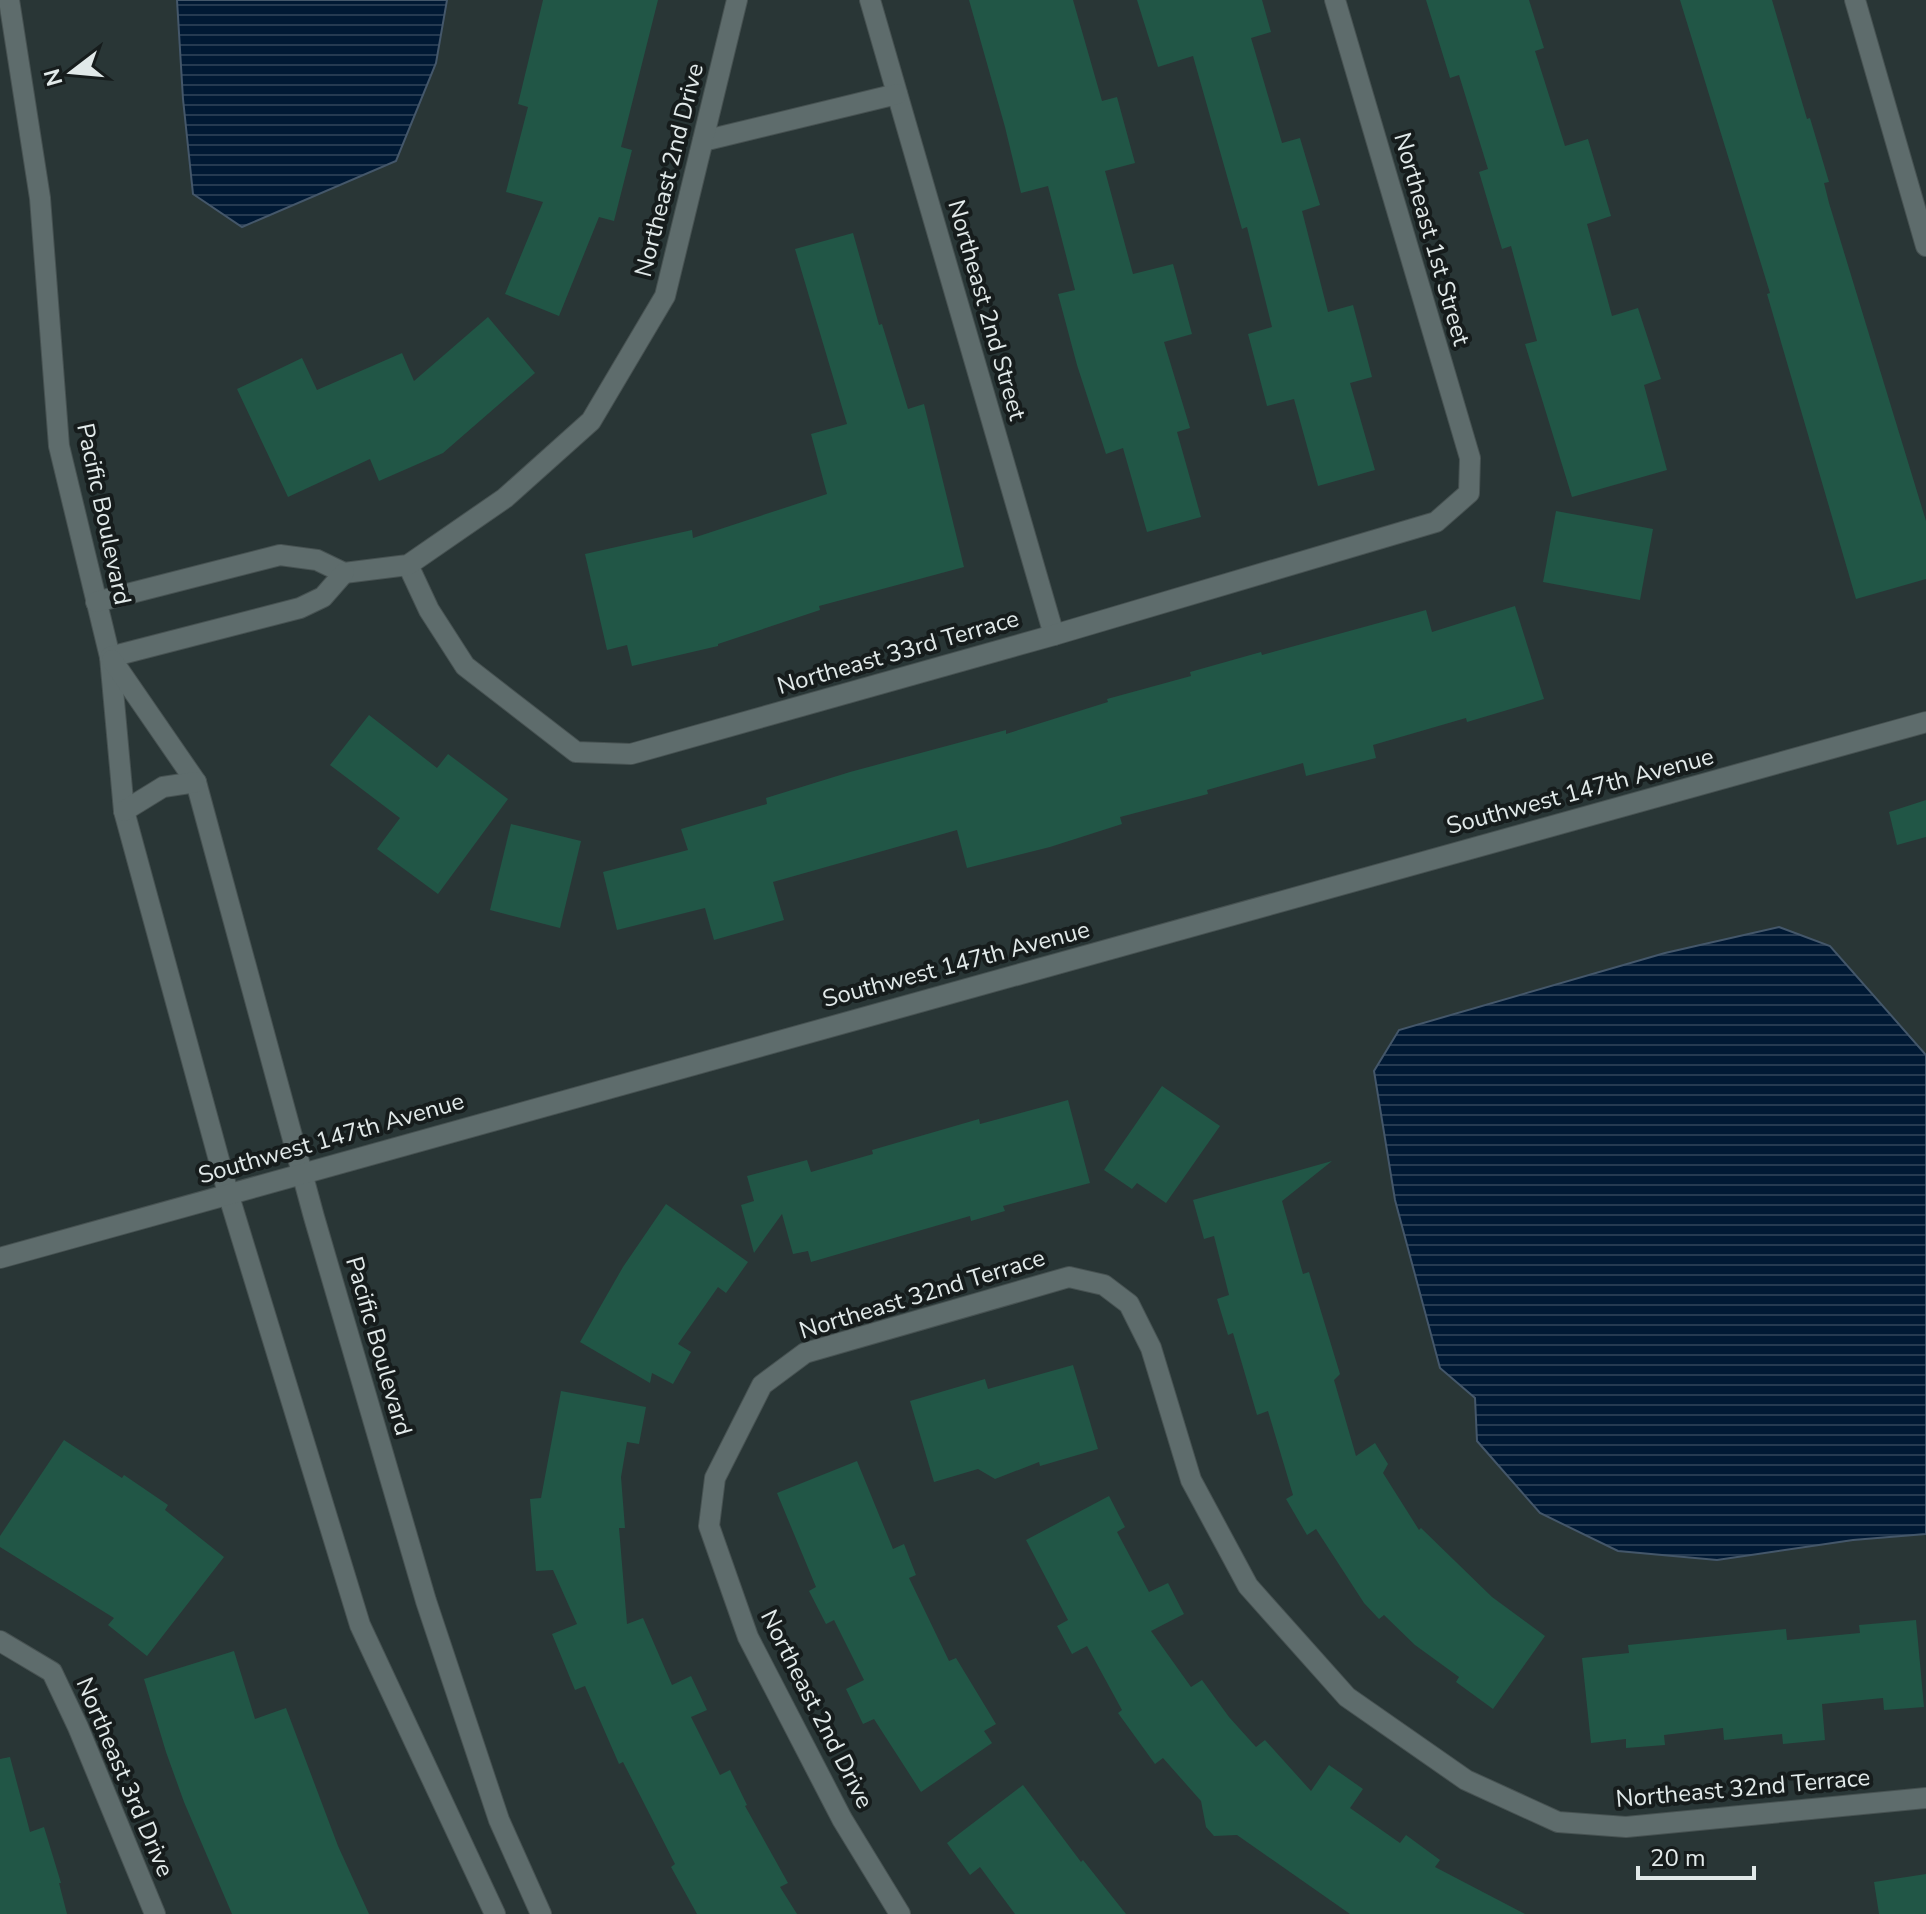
<svg xmlns="http://www.w3.org/2000/svg" width="1926" height="1914" font-family="'Nunito Sans',sans-serif">
<style>
.water{fill:url(#water-rules);stroke:#44576a;stroke-width:2}
.building{fill:#215646}
.lines{fill:none;stroke-linecap:round;stroke-linejoin:round}
.minor-casing{stroke:#475252;stroke-width:22}
.minor{stroke:#5e6c6c;stroke-width:20}
.labels{text-anchor:middle;dominant-baseline:central;stroke-width:8;stroke-linejoin:round;paint-order:stroke}
.street-label{font-size:24px;fill:#e1e9e9;stroke:#161c1c}
</style>
<defs>
<pattern id="water-rules" width="6" height="5" patternUnits="userSpaceOnUse" patternTransform="scale(2)"><rect width="6" height="5" fill="#001934"/><path d="M0 2.5h6" fill="none" stroke="#253a51"/></pattern>
</defs>
<rect width="100%" height="100%" fill="#293636"/>
<g class="water">
<polygon points="177,0 447,0 436,63 396,161 242,227 193,194 183,99"/>
<polygon points="1779,927 1830,946 1926,1055 1926,1534 1853,1540 1717,1560 1618,1551 1540,1513 1477,1441 1475,1398 1440,1368 1395,1200 1374,1071 1399,1030 1665,953"/>
</g>
<g class="building">
<polygon points="543,0 658,0 621,147 632,150 614,221 599,217 559,316 505,294 543,202 506,192 528,107 518,104"/>
<polygon points="969,0 1073,0 1102,101 1117,97 1135,163 1105,171 1133,274 1173,264 1192,334 1164,342 1190,428 1177,432 1201,517 1147,532 1123,448 1106,454 1077,365 1058,294 1075,290 1048,186 1021,193 1005,127"/>
<polygon points="1137,0 1262,0 1271,32 1251,38 1282,143 1300,138 1320,205 1302,211 1328,312 1353,305 1372,377 1350,383 1375,470 1318,486 1294,399 1267,406 1248,334 1272,327 1247,227 1242,229 1193,56 1158,67"/>
<polygon points="1426,0 1529,0 1544,48 1535,51 1565,146 1588,139 1611,216 1587,224 1612,316 1638,308 1661,379 1644,385 1667,470 1572,497 1525,344 1537,341 1511,246 1502,249 1479,172 1488,169 1459,75 1450,78"/>
<polygon points="1680,0 1772,0 1807,119 1810,118 1829,182 1824,183 1829,203 1926,521 1926,579 1856,599 1767,294 1770,293"/>
<polygon points="853,233 879,325 882,324 908,409 924,404 964,567 819,606 820,610 718,644 718,646 632,666 627,645 607,650 585,554 692,530 693,538 827,494 811,434 847,424 795,249"/>
<polygon points="488,317 535,373 443,453 379,481 370,459 288,497 237,389 302,358 317,390 402,353 414,381"/>
<polygon points="1556,511 1653,529 1640,600 1543,582"/>
<polygon points="1515,606 1544,699 1467,722 1466,718 1373,745 1376,758 1306,776 1303,763 1207,790 1208,794 1120,817 1122,824 1050,847 967,868 957,830 773,882 784,920 714,940 705,908 617,930 603,872 688,850 681,829 767,804 766,798 850,772 1006,730 1006,734 1108,702 1107,699 1191,676 1190,672 1261,652 1262,655 1426,610 1432,632"/>
<polygon points="369,715 437,768 448,754 508,799 438,894 377,849 400,818 330,765"/>
<polygon points="1926,800 1926,837 1897,845 1889,812"/>
<polygon points="511,824 581,841 560,928 490,910"/>
<polygon points="1162,1086 1220,1126 1166,1203 1137,1183 1132,1189 1104,1170"/>
<polygon points="1068,1100 1090,1183 1003,1206 1005,1211 971,1221 970,1216 811,1262 808,1251 793,1254 782,1214 754,1253 741,1205 754,1201 747,1176 807,1160 811,1172 873,1154 872,1150 979,1119 980,1124"/>
<polygon points="1332,1161 1282,1201 1303,1274 1309,1272 1340,1374 1334,1380 1356,1456 1375,1443 1388,1464 1383,1473 1419,1530 1421,1528 1492,1597 1545,1636 1493,1709 1456,1682 1459,1677 1415,1645 1384,1615 1379,1619 1364,1603 1316,1529 1307,1535 1286,1499 1293,1495 1268,1411 1257,1415 1233,1333 1228,1335 1217,1299 1229,1295 1214,1236 1204,1239 1193,1200"/>
<polygon points="666,1204 748,1262 726,1293 718,1287 678,1344 691,1352 673,1384 652,1373 650,1383 580,1342 623,1267"/>
<polygon points="1073,1365 1098,1449 1040,1466 1039,1462 995,1479 978,1469 934,1482 910,1401 985,1379 988,1389"/>
<polygon points="561,1391 646,1407 639,1444 627,1442 621,1477 625,1528 619,1528 627,1624 643,1618 672,1685 691,1676 707,1710 691,1717 720,1775 730,1770 747,1805 745,1806 788,1883 780,1887 797,1914 697,1914 671,1867 675,1864 623,1762 619,1764 585,1686 575,1690 552,1634 577,1624 553,1570 536,1571 530,1499 541,1498"/>
<polygon points="64,1440 122,1478 124,1475 168,1505 165,1510 224,1557 147,1656 108,1625 114,1618 0,1547 0,1536"/>
<polygon points="857,1461 893,1549 904,1544 916,1575 909,1578 949,1661 956,1658 996,1724 984,1731 992,1743 921,1792 874,1719 863,1724 846,1689 864,1680 834,1620 826,1624 809,1591 816,1587 777,1493"/>
<polygon points="1109,1496 1125,1527 1117,1532 1149,1592 1168,1583 1184,1614 1151,1631 1191,1687 1202,1680 1229,1717 1256,1747 1265,1740 1311,1791 1329,1765 1363,1789 1350,1808 1400,1843 1406,1835 1440,1860 1435,1867 1525,1914 1350,1914 1237,1835 1214,1836 1206,1827 1201,1801 1163,1758 1155,1764 1118,1713 1122,1710 1087,1646 1072,1654 1057,1626 1068,1620 1026,1540"/>
<polygon points="1916,1620 1924,1707 1884,1710 1883,1698 1822,1704 1825,1740 1783,1744 1782,1734 1724,1740 1723,1728 1664,1735 1665,1745 1626,1748 1626,1739 1591,1743 1582,1658 1629,1653 1628,1645 1786,1629 1787,1640 1860,1633 1859,1625"/>
<polygon points="234,1651 255,1719 286,1708 338,1846 369,1914 232,1914 184,1802 166,1752 144,1679"/>
<polygon points="10,1757 30,1832 44,1827 61,1883 59,1883 67,1914 0,1914 0,1759"/>
<polygon points="1023,1785 1081,1862 1083,1860 1126,1914 1015,1914 980,1867 970,1875 947,1843"/>
<polygon points="1926,1874 1926,1914 1879,1914 1874,1882"/>
</g>
<g class="lines">
<defs>
<g id="minor">
<polyline points="9,0 40,198 59,446 110,657 124,811 228,1193 360,1625 495,1914"/>
<polyline points="870,0 1054,635"/>
<polyline points="1855,0 1926,246"/>
<polyline points="703,141 897,94"/>
<polyline points="408,565 429,610 465,666 576,752 631,754 1054,635 1436,522 1469,493 1470,458 1335,0"/>
<polyline points="96,602 280,555 317,560 344,573 408,565 505,498 591,421 665,296 737,0"/>
<polyline points="110,657 300,608 323,597 344,573"/>
<polyline points="112,660 196,782 314,1217 426,1601 499,1820 541,1914"/>
<polyline points="124,811 163,787 196,782"/>
<polyline points="0,1258 1926,722"/>
<polyline points="0,1641 52,1672 78,1727 155,1914"/>
<polyline points="900,1914 842,1819 748,1637 709,1526 715,1478 762,1385 805,1353 1069,1277 1104,1285 1129,1304 1151,1348 1191,1480 1248,1586 1347,1697 1466,1780 1558,1822 1626,1827 1926,1798"/>
</g>
</defs>
<use href="#minor" class="minor-casing"/>
<use href="#minor" class="minor"/>
</g>
<g class="labels">
<g class="street-label">
<text transform="translate(669 170) rotate(-76)">Northeast 2nd Drive</text>
<text transform="translate(1432 239) rotate(74)">Northeast 1st Street</text>
<text transform="translate(987 310) rotate(74)">Northeast 2nd Street</text>
<text transform="translate(104 514) rotate(78)">Pacific Boulevard</text>
<text transform="translate(898 652) rotate(-16)">Northeast 33rd Terrace</text>
<text transform="translate(1580 791) rotate(-15)">Southwest 147th Avenue</text>
<text transform="translate(956 964) rotate(-15)">Southwest 147th Avenue</text>
<text transform="translate(331 1138) rotate(-16)">Southwest 147th Avenue</text>
<text transform="translate(922 1294) rotate(-17)">Northeast 32nd Terrace</text>
<text transform="translate(379 1346) rotate(74)">Pacific Boulevard</text>
<text transform="translate(817 1709) rotate(63)">Northeast 2nd Drive</text>
<text transform="translate(125 1777) rotate(67)">Northeast 3rd Drive</text>
<text transform="translate(1743 1788) rotate(-5)">Northeast 32nd Terrace</text>
</g>
</g>
<g transform="translate(72 72) rotate(254)" stroke="#161c1c" stroke-width="6" paint-order="stroke">
<path d="M0-6L14 30L0 20L-14 30Z" fill="#e1e9e9"/>
<text y="-12" font-size="22" font-weight="bold" text-anchor="middle" fill="#e1e9e9">N</text>
</g>
<path d="M1638 1866v12h116v-12" fill="none" stroke="#e1e9e9" stroke-width="4"/>
<text x="1650" y="1866" font-size="24" fill="#e1e9e9" stroke="#161c1c" stroke-width="6" paint-order="stroke">20 m</text>
</svg>
